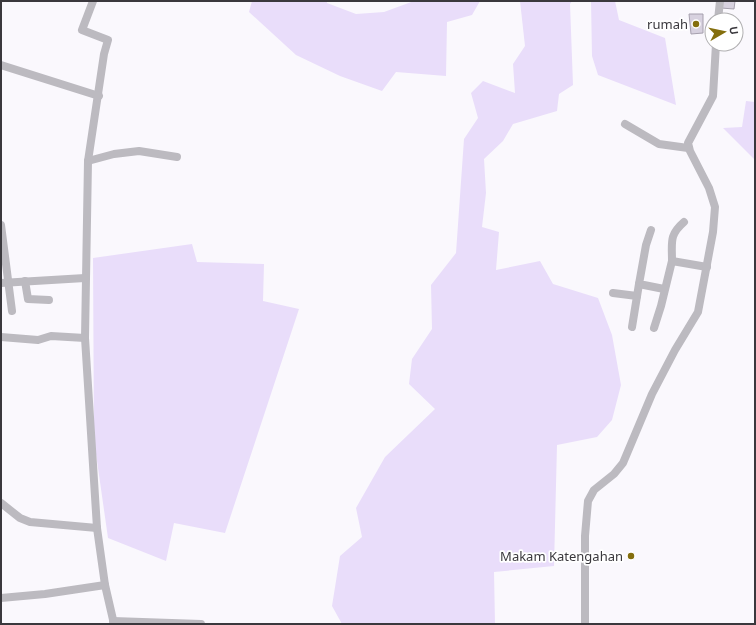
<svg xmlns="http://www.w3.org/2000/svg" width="756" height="625" font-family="'Noto Sans',sans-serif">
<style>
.green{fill:#e9ddfa}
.building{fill:#d7d1df;stroke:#a6a0ae}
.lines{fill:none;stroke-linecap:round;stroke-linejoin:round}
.minor{stroke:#bcbac0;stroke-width:8}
.poi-dot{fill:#846e0d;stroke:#fff;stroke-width:1.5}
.labels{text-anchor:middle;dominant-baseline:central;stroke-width:3.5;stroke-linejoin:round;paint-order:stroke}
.poi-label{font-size:13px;fill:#3a383d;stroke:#fff;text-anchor:end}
</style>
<rect width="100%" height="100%" fill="#faf8fd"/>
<g class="green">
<polygon points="252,1 327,1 327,3 356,14 384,12 414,1 480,1 472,15 447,22 446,76 396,72 382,91 340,76 296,55 249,12"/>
<polygon points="520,1 572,1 570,4 573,85 559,94 557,111 513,124 503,141 484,159 486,193 482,227 499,232 496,270 540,261 553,284 598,298 612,335 621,385 612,420 597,437 557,445 554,566 494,572 495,624 342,624 332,606 340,556 362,537 356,508 385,457 435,409 409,384 412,359 432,329 431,285 456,253 464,139 478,118 471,93 483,81 515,93 513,64 525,46"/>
<polygon points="591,1 615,1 619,20 665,38 676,105 598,75 592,56"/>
<polygon points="746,101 755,102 755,160 723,128 742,127"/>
<polygon points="192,244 197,262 264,264 263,301 299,309 225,533 174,523 166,561 108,538 94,440 93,258"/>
</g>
<g class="building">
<polygon points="722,1 735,1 734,9 721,8"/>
<polygon points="689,14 703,14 703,33 691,34"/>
</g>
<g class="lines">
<g class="minor">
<polyline points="93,1 82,30 108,40 104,54 88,161 85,338 97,528 105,585 114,624"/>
<polyline points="718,20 720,1"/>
<polyline points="1,65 99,96"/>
<polyline points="625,124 659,144 688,148"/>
<polyline points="88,161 114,154 139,151 177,157"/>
<polyline points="1,225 12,311"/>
<polyline points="651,230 646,245 639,284 664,289"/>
<path d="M672,261C672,242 669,235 684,222"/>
<polyline points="25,281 28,299 49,300"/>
<polyline points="1,283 85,278"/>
<polyline points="613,293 637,296"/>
<polyline points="632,327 639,284"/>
<polyline points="654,328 661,306 672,261 707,267"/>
<polyline points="1,337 38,340 51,336 85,338"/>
<polyline points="1,503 20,518 30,522 97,528"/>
<polyline points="1,598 45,594 105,585"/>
<polyline points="113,621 201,624"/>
<polyline points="585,624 585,536 588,501 594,490 614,474 623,463 652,394 675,350 698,312 713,232 715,207 709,188 690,151 688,143 713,96 716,44"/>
</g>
</g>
<g class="poi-dot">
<circle cx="696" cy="24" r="4"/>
<circle cx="631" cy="556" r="4"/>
</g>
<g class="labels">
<g class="poi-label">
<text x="688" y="24">rumah</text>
<text x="623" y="556">Makam Katengahan</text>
</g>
</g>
<rect width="756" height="625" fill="none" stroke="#3a383d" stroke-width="4"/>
<g transform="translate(724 32) rotate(81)"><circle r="19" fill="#ffffff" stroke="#b0afb1"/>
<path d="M0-3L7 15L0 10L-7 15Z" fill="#846e0d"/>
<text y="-6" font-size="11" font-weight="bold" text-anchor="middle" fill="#3a383d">U</text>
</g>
</svg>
